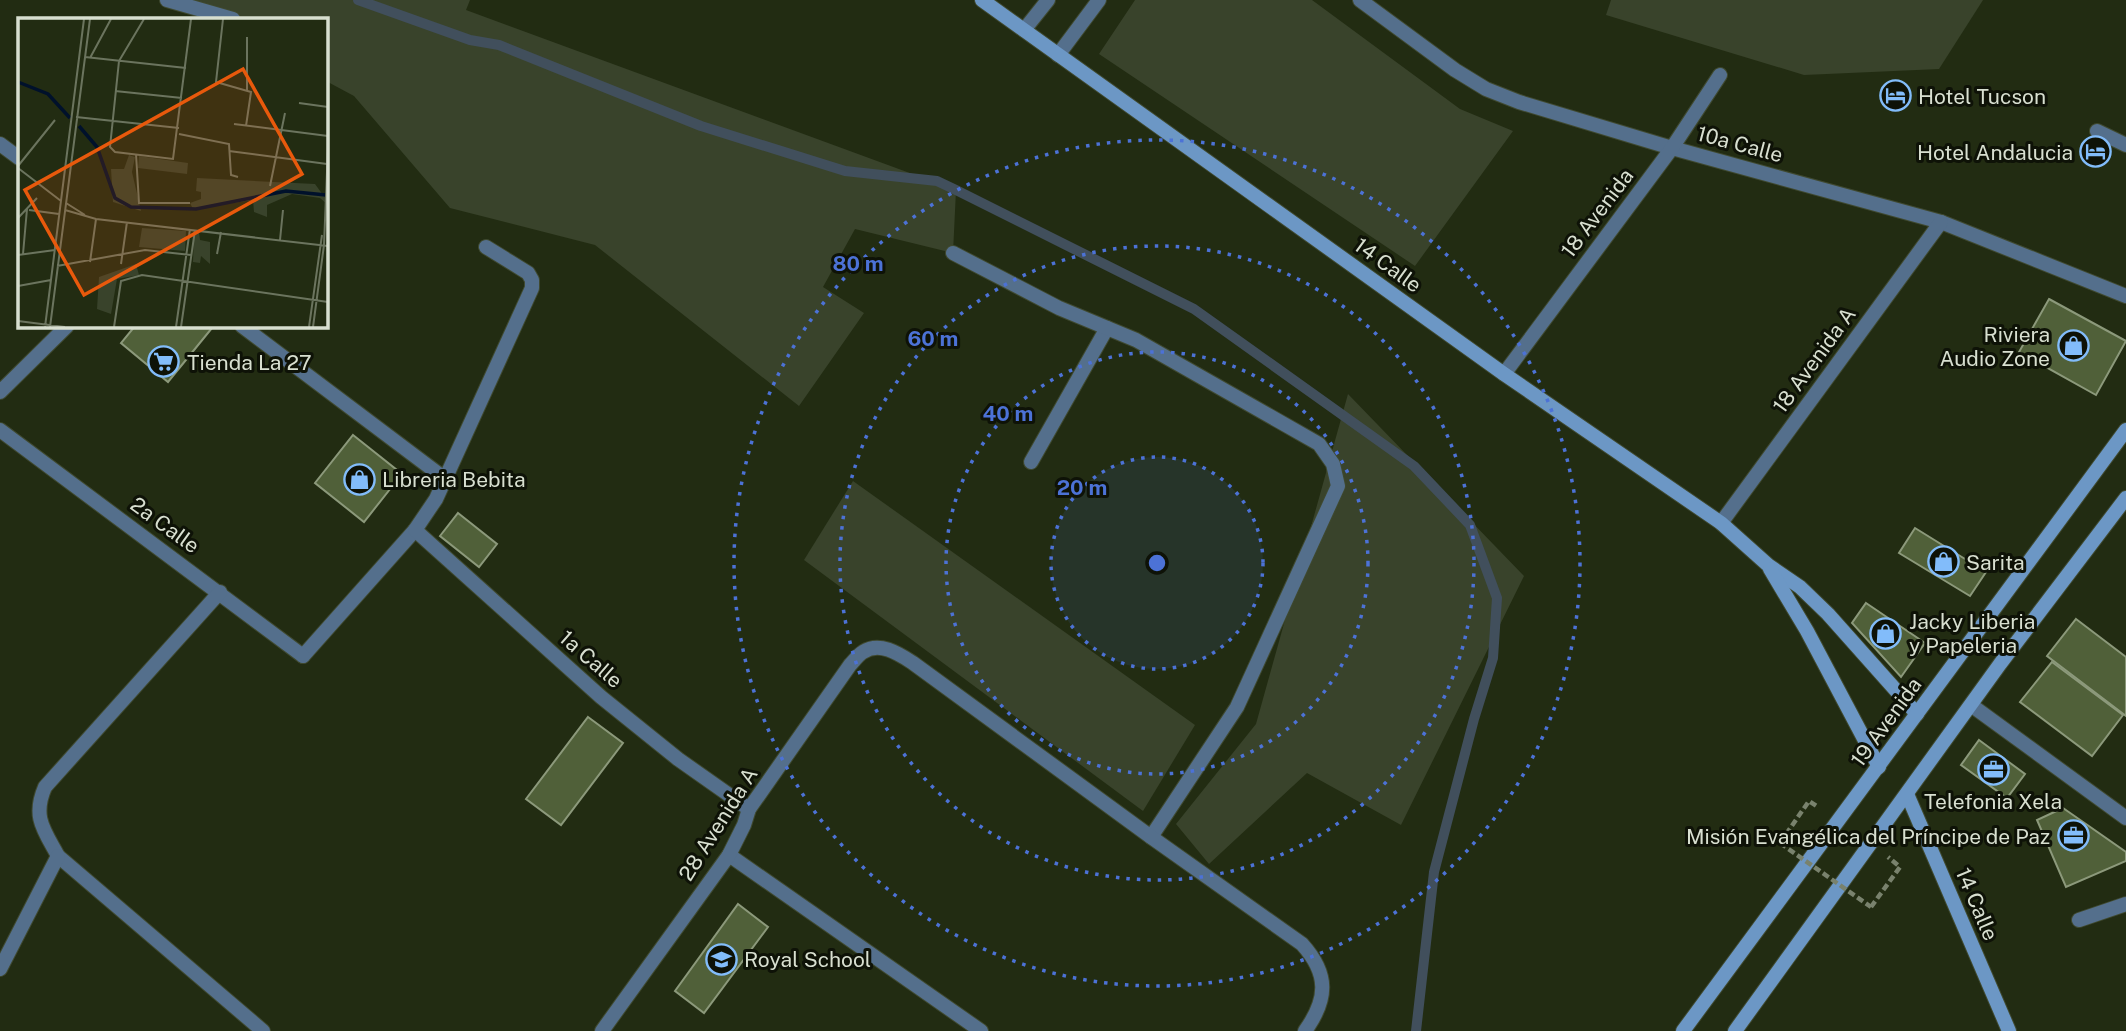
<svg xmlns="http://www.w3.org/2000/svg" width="2126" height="1031" font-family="'Public Sans',sans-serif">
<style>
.green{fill:#39432b}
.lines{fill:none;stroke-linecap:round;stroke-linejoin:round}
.stream{stroke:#414f5c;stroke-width:10}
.building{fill:#506039;stroke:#8c997b;stroke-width:2}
.lane-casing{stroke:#3f4930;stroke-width:16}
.street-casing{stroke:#3f4930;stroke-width:16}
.secondary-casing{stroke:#3f4930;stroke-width:16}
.path{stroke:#79826d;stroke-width:4.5;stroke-dasharray:7 3.5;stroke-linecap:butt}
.lane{stroke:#546f8c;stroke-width:14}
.street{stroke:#546f8c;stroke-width:14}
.secondary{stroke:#6c97c5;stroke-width:14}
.path-bridge{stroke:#79826d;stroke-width:4.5;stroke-dasharray:7 3.5;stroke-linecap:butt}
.ring{fill:none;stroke:#4c72d6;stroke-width:3.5;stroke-dasharray:3.5 7}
.labels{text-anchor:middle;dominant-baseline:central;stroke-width:6;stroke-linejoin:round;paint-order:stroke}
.poi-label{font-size:21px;fill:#d8dfd0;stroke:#0e1207;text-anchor:start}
.street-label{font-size:21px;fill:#d8dfd0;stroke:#0e1207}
.inset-river{fill:none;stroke:#00112b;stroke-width:3.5}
.inset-road{fill:none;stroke:#6b745e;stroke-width:2}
.view{fill:#e8590c;fill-opacity:0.15;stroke:#e8590c;stroke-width:3.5}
.inset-edge{fill:none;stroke:#d8dfd0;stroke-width:3.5}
.centre{fill:#4c72d6;stroke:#0e1207;stroke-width:3.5}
.ring-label{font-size:21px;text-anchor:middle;font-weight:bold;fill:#4c72d6;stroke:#0e1207;stroke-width:6;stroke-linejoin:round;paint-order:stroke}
</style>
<rect width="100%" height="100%" fill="#222c12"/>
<g class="green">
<polygon points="177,0 470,0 466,10 956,190 953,253 855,229 823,287 864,313 799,406 595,245 450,208 354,96 326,81 326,19 212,19"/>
<polygon points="1135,0 1312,0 1460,109 1513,131 1415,266 1099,54"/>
<polygon points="1611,0 1983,0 1939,69 1804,75 1606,15"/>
<polygon points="1348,394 1524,576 1401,825 1307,773 1209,864 1176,824 1256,724"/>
<polygon points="853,481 1195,725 1143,811 804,560"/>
</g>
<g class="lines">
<polyline class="stream" points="358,0 470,40 499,45 701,126 845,171 937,181 956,190 1194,309 1414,466 1470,525 1497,598 1493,658 1474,719 1434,872 1416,1031"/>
</g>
<g class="building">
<polygon points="2049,299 2126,341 2096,395 2019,352"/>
<polygon points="135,326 210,326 212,328 168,382 121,343"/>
<polygon points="353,435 402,474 364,522 315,483"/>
<polygon points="458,513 497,544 479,567 440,536"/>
<polygon points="1915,528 1986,572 1970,596 1899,553"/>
<polygon points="1866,603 1925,643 1901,677 1852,623"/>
<polygon points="2076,619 2126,657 2126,716 2047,656"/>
<polygon points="2052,662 2123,715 2092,756 2020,702"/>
<polygon points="588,717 623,743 561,825 526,799"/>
<polygon points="1979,740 2025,774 2007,798 1961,765"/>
<polygon points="2063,808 2126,852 2126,861 2066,887 2037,820"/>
<polygon points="738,904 768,927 704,1013 675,991"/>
</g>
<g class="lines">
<defs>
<g id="lane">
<polyline points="167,0 233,19"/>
<polyline points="2097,131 2126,145"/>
<polyline points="1031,462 1107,328"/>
<polyline points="303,656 415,530"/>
</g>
<g id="street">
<polyline points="1360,0 1455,70 1486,89 1519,102 1672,148 1941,222 2126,296"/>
<polyline points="1024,30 1048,0"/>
<polyline points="1058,55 1099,0"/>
<polyline points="0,144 19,158"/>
<polyline points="486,247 528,273 532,280 532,288 436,499 415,530 601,697 678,759 749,809"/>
<polyline points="953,253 1059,308 1136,340 1319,444 1333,464 1338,486 1237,707 1151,837"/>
<polyline points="242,326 444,478"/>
<polyline points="1504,374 1672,148 1720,75"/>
<polyline points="0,392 67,326"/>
<polyline points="0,430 303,656"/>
<polyline points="1721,523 1941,222"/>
<path d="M220,592L45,787C32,817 44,830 58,856L263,1031"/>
<polyline points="1971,705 2126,818"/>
<polyline points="729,855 981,1031"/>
<polyline points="2079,920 2126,904"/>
<polyline points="0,969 58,856"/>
<path d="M602,1031L729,855L744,825L749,809L850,665C854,661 858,655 863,652C880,641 899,654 913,663L1151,837L1302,944C1329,974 1328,999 1305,1031"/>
</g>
<g id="secondary">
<polyline points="982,0 1504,374 1721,523 1768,565 1800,587 1828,614 1917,714"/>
<polyline points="1770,569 1807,631 1879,767"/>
<polyline points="1907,794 2009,1031"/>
<polyline points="1683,1031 2126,430"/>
<polyline points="1735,1031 2000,664 2126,498"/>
</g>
</defs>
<use href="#lane" class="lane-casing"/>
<use href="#street" class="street-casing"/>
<use href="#secondary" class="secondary-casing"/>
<g class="path">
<polyline points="1780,843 1809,801 1818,807"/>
<polyline points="1871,907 1900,867 1888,857"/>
</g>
<use href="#lane" class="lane"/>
<use href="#street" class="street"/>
<use href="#secondary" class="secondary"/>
<polyline class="path-bridge" points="1780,843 1871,907"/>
</g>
<circle cx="1157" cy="563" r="106" fill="#4c72d6" fill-opacity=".12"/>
<g class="ring">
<circle cx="1157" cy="563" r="106"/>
<circle cx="1157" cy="563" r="211"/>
<circle cx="1157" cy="563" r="317"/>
<circle cx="1157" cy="563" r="423"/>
</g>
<defs>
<symbol id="hotel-ring" viewBox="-11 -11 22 22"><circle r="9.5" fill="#0e1207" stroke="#82bcfa" stroke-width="1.5"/><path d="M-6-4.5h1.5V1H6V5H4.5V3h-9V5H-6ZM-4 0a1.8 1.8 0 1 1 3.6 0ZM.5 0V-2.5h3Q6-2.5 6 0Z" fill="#82bcfa"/></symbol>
<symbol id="shop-ring" viewBox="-11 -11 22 22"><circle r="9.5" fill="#0e1207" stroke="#82bcfa" stroke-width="1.5"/><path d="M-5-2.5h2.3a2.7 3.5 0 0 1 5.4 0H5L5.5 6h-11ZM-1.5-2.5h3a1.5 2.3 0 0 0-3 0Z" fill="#82bcfa"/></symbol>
<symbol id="supermarket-ring" viewBox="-11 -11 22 22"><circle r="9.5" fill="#0e1207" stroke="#82bcfa" stroke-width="1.5"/><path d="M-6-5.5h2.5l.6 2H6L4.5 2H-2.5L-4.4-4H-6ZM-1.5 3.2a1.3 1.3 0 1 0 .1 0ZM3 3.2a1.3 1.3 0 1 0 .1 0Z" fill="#82bcfa"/></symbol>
<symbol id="office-ring" viewBox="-11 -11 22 22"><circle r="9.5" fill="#0e1207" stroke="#82bcfa" stroke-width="1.5"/><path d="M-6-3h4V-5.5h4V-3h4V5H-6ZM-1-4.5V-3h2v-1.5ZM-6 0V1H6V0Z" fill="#82bcfa"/></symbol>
<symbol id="school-ring" viewBox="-11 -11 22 22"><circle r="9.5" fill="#0e1207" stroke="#82bcfa" stroke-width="1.5"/><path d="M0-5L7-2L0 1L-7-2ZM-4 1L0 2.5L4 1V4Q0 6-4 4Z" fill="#82bcfa"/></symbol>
</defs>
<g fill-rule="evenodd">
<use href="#hotel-ring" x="1878" y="78" width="35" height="35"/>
<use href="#hotel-ring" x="2078" y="134" width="35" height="35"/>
<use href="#shop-ring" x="2056" y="328" width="35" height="35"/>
<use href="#supermarket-ring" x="146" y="344" width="35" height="35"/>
<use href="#shop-ring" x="342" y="462" width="35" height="35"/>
<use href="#shop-ring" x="1926" y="544" width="35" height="35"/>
<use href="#shop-ring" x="1868" y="616" width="35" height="35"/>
<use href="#office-ring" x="1976" y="752" width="35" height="35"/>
<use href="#office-ring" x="2056" y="818" width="35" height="35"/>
<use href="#school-ring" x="704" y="942" width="35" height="35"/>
</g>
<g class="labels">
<g class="poi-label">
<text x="1918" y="96">Hotel Tucson</text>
<text x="2073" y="152" text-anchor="end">Hotel Andalucia</text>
<text x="2050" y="334" text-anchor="end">Riviera<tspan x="2050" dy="24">Audio Zone</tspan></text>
<text x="187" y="362">Tienda La 27</text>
<text x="382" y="479">Libreria Bebita</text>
<text x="1966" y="562">Sarita</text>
<text x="1909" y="621">Jacky Liberia<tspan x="1909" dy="24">y Papeleria</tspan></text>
<text x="1993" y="801" text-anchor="middle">Telefonia Xela</text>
<text x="2050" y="836" text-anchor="end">Misión Evangélica del Príncipe de Paz</text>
<text x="744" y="959">Royal School</text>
</g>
<g class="street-label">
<text transform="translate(1740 144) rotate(15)">10a Calle</text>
<text transform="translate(1597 213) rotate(-53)">18 Avenida</text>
<text transform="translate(1388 265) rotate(36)">14 Calle</text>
<text transform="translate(1814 360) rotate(-54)">18 Avenida A</text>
<text transform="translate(165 525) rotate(36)">2a Calle</text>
<text transform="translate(591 659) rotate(41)">1a Calle</text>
<text transform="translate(1886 722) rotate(-54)">19 Avenida</text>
<text transform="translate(718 824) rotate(-58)">28 Avenida A</text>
<text transform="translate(1977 904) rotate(67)">14 Calle</text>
</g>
</g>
<g transform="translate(18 18)">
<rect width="310" height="310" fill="#222c12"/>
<path d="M111,137L117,139L114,154L123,193L95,184L93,151H106ZM121,138L170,145L169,156L120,150ZM179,160L297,166L305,177L310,175V187L302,180L274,176L249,187V199L236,194L235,182L175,191L172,185L183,181V174L178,173ZM124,210L168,213L167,233L121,229ZM181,214L182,222L192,224V246L183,238L182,245L175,244L176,216ZM118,246L121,257L99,261L93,296L79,291L81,259Z" fill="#39432b"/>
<path class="inset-river" d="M0,64L30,76L52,100M61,108L79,129L97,180L113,189L178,191L268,173L308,177"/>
<path class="inset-road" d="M126,1L101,43L92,129L97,134L155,141L173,1M205,1L198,64L233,74L228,108M229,19V72M67,39L168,50M72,40L93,1M97,73L164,80M281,85L310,89M58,99L161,110M216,106L310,118M161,116L211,126L213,157L220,159M211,133L309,146M118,136L121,185H172M0,148L37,102M0,150L43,183M252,168L267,95M48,185L67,197M11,192L41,196M47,192L78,201L310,228M0,200L19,180M262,222L265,192M5,236L9,191M199,236L203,214M0,237L37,232M72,244L78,201M103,246L109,204M39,248L127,232L173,237M0,268L33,262M0,303L47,309M27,309L66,1M32,309L72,1M96,309L103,263L124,257L310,284M158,309L172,211M163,309L177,212M291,309L304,217M295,309L306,227L310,129"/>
<path class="view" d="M225,51L284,156L66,277L7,172Z"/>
<rect width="310" height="310" class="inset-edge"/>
</g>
<circle cx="1157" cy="563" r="10" class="centre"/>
<g class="ring-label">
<text x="858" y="271">80 m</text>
<text x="933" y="346">60 m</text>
<text x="1008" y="421">40 m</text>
<text x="1082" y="495">20 m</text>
</g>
</svg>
